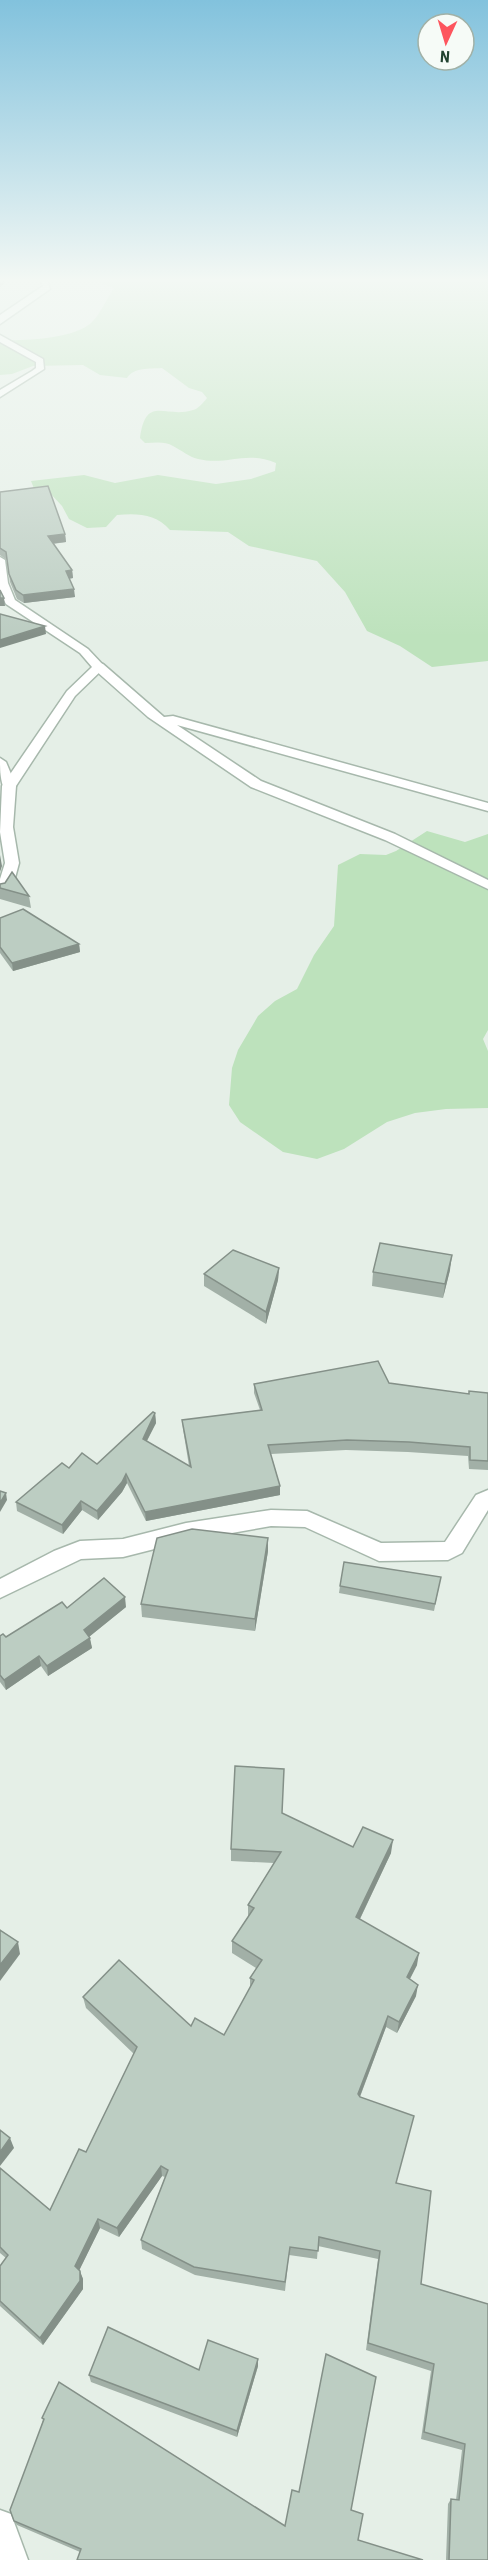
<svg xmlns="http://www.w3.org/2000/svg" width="488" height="2560" font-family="'Roboto Condensed',sans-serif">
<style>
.green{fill:#bde2bc}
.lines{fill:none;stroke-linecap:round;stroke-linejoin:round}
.minor-casing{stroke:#a7b8ac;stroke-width:3}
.tertiary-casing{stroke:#a7b8ac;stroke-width:3}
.minor{fill:#fff;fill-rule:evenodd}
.tertiary{fill:#fff;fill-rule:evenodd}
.wall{fill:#a2b0a7}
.shaded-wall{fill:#849088}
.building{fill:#bccdc2;stroke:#849088;stroke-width:1.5}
</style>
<rect width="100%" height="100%" fill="#e5efe7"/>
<g class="green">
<path d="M90,279H488V661L432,667L400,646L367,631L345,592L317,561L249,546L228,532L170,530C156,514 138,513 117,515L106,527L87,528L69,519L62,506L49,492L35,491L31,481L84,475L115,483L158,475L216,484L251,479L275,471L276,463C246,450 227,466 198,459C189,457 181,450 173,446C165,441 155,443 145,443L140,438C146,394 165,419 193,410C198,409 203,403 207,398L202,392L189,388L162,368C149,369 134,367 127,378L100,375L83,365L33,366L12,374L0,375V340C23,341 73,339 91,323C100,315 107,298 114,288Z"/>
<polygon points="427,831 465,842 488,834 488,1030 483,1039 488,1051 488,1108 446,1109 415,1113 387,1122 344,1149 317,1159 283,1152 240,1122 229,1105 232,1068 238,1050 258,1016 275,1001 297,989 314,955 334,926 338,865 360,854 386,855 396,851"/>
</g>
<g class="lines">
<defs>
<g id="minor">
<polygon points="99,663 103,664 164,717 173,716 488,803 488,811 177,725 261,781 395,834 488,880 488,889 385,840 251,787 148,717 95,670 95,664"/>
<path d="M0,758L6,762L16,786L14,789H4C0,779 0,769 0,758Z"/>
<polygon points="488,1490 488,1510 462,1553 448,1560 379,1561 305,1527 271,1526 186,1541 123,1557 81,1559 0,1598 0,1579 54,1551 80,1541 123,1539 186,1523 271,1510 307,1511 381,1543 445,1542 476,1495"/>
<polygon points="0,2510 11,2514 28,2560 0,2560"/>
</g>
<g id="tertiary">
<polygon points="39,279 47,279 50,289 0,324 0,315 43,286"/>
<polygon points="0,335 43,359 44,369 0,397 0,390 32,371 36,368 36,362 0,342"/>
<polygon points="0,557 5,560 8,583 15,600 88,649 105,667 75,696 16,786 13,827 19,863 15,878 5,893 0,894 0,879 5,863 0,832 2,786 67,691 92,667 80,653 6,604 0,592"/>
</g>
</defs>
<use href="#minor" class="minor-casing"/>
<use href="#tertiary" class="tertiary-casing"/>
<use href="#minor" class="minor"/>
<use href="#tertiary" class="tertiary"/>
</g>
<g class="wall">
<polygon points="0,492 65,534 66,542 53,544 72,570 73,578 69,579 75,597 24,603 17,599 10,582 7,560 0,555"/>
<polygon points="0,884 29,896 31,908 0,899"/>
<polygon points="0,918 79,944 80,952 13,971 0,953"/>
<polygon points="279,1268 278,1280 266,1324 204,1286 204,1274"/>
<polygon points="450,1270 443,1298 372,1286 373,1272"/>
<polygon points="389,1383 469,1394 488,1393 488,1470 469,1469 468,1456 408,1452 346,1450 271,1454 280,1486 280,1495 146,1521 127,1483 122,1492 98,1520 82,1510 63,1534 17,1511 16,1502 69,1468 97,1464 155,1413 156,1423 147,1441 189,1466 183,1429 182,1420 260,1410 254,1393 254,1384"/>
<polygon points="268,1538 268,1551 255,1631 142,1617 141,1604"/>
<polygon points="441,1577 434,1611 339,1593 340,1586"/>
<polygon points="126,1607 89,1637 92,1648 48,1676 41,1666 6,1690 0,1682 0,1636 6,1637 67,1608"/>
<polygon points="282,1813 353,1847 391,1853 360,1919 417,1965 410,1979 416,1996 397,2033 386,2027 360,2097 397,2183 421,2284 488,2304 488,2560 446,2560 448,2504 451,2499 456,2500 462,2450 421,2439 431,2371 366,2350 378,2259 318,2246 317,2259 289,2255 285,2291 195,2275 142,2249 141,2240 165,2177 162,2176 119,2237 100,2228 79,2270 83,2279 83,2289 43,2345 0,2306 0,2266 6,2258 0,2253 0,2168 50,2210 86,2152 134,2054 86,2008 83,1997 224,2035 250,1988 250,1978 256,1968 232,1953 232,1941 248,1917 248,1905 274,1863 231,1861 231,1849"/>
<polygon points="258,2366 237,2437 91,2382 89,2375"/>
<polygon points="42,2418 285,2526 351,2510 358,2540 80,2552 17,2525 14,2521 43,2420"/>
</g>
<g class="shaded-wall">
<polygon points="2,279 10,279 0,287 0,280"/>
<polygon points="65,534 66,542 49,544 48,536"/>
<polygon points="72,570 73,578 66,579 66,571"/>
<polygon points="74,589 75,597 24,603 23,595"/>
<polygon points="0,598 4,598 5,606 0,606"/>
<polygon points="45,626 46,634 0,648 0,640"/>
<polygon points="0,855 2,866 0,872"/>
<polygon points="79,944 80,952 13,971 12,963"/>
<polygon points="452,1255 450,1270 443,1298 445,1284"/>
<polygon points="279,1268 278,1280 266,1324 266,1312"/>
<polygon points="155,1413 156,1423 143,1448 143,1439"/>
<polygon points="126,1474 127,1483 122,1492 98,1520 97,1511"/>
<polygon points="280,1486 280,1495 146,1521 145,1512"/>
<polygon points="6,1493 7,1500 0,1512 0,1503"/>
<polygon points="81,1501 82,1510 63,1534 62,1525"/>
<polygon points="268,1538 268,1551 255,1631 255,1619"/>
<polygon points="125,1597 126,1607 85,1640 84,1630"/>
<polygon points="90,1638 92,1648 48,1676 47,1666"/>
<polygon points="39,1656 41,1666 6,1690 4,1680"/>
<polygon points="393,1840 391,1853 355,1929 356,1917"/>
<polygon points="18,1942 20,1954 0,1981 0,1965"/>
<polygon points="419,1953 417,1965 405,1988 407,1977"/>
<polygon points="418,1985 416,1996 397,2033 399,2022"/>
<polygon points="388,2016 386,2027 357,2104 358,2094"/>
<polygon points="10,2138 14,2148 0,2166 0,2152"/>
<polygon points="161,2166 162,2176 119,2237 117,2228"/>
<polygon points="98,2219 100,2228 77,2275 75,2266"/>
<polygon points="80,2271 83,2279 83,2289 43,2345 40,2338"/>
<polygon points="258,2359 258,2366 237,2437 237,2431"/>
</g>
<g class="building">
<polygon points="48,486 65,534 48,536 72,570 66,571 74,589 23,595 16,590 9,574 6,552 0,548 0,492"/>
<polygon points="0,590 4,598 0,598"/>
<polygon points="0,614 45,626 0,640"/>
<polygon points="12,872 29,896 0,888 0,884 5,883"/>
<polygon points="23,909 79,944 12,963 0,947 0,918"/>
<polygon points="380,1243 452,1255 445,1284 373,1272"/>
<polygon points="233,1250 279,1268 266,1312 204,1274"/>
<polygon points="378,1361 389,1383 469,1394 469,1391 488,1393 488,1461 470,1460 470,1447 409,1442 347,1440 268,1445 280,1486 145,1512 126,1474 122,1482 97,1511 81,1501 62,1525 16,1502 62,1463 69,1468 82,1453 97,1464 153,1412 155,1413 143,1439 191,1467 182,1420 262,1410 254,1384"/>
<polygon points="0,1491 6,1493 0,1503"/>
<polygon points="192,1529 268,1538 255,1619 141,1604 157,1538"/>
<polygon points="344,1562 441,1577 435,1604 340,1586"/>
<polygon points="104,1578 125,1597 84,1630 90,1638 47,1666 39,1656 4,1680 0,1675 0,1636 3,1634 6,1637 62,1602 67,1608"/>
<polygon points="235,1766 284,1769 282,1813 353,1847 363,1827 393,1840 356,1917 419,1953 407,1977 418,1985 399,2022 388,2016 358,2094 360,2097 414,2116 396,2183 431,2191 421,2284 488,2304 488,2560 449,2560 451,2499 459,2500 465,2444 424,2432 434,2364 368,2343 380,2251 319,2237 318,2251 290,2247 285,2282 194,2267 141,2240 168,2170 161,2166 117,2228 98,2219 75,2266 80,2271 80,2281 40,2338 0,2301 0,2266 8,2255 0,2247 0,2168 50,2210 79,2149 86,2152 137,2047 83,1997 119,1960 191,2026 195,2018 224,2035 254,1980 250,1978 262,1960 232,1941 254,1908 248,1905 281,1852 231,1849"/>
<polygon points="0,1930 18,1942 0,1965"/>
<polygon points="0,2130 10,2138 0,2152"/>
<polygon points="108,2327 199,2370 208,2340 258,2359 237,2431 89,2375"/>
<polygon points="326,2354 376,2377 351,2510 363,2514 358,2540 423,2560 77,2560 81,2549 14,2521 10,2510 44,2419 42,2418 59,2382 285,2526 292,2490 299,2492"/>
</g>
<linearGradient id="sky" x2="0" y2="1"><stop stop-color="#82c2dd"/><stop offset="0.44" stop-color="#f3f8f4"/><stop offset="1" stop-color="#f3f8f4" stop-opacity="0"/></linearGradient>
<rect width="488" height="637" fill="url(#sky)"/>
<g transform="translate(446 42) rotate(184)"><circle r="28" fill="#f6fbf7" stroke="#a1b1a7" stroke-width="1.5"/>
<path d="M0-4.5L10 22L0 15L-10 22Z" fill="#fd555e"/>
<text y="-9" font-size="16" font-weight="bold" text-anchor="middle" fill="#224330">N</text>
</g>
</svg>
